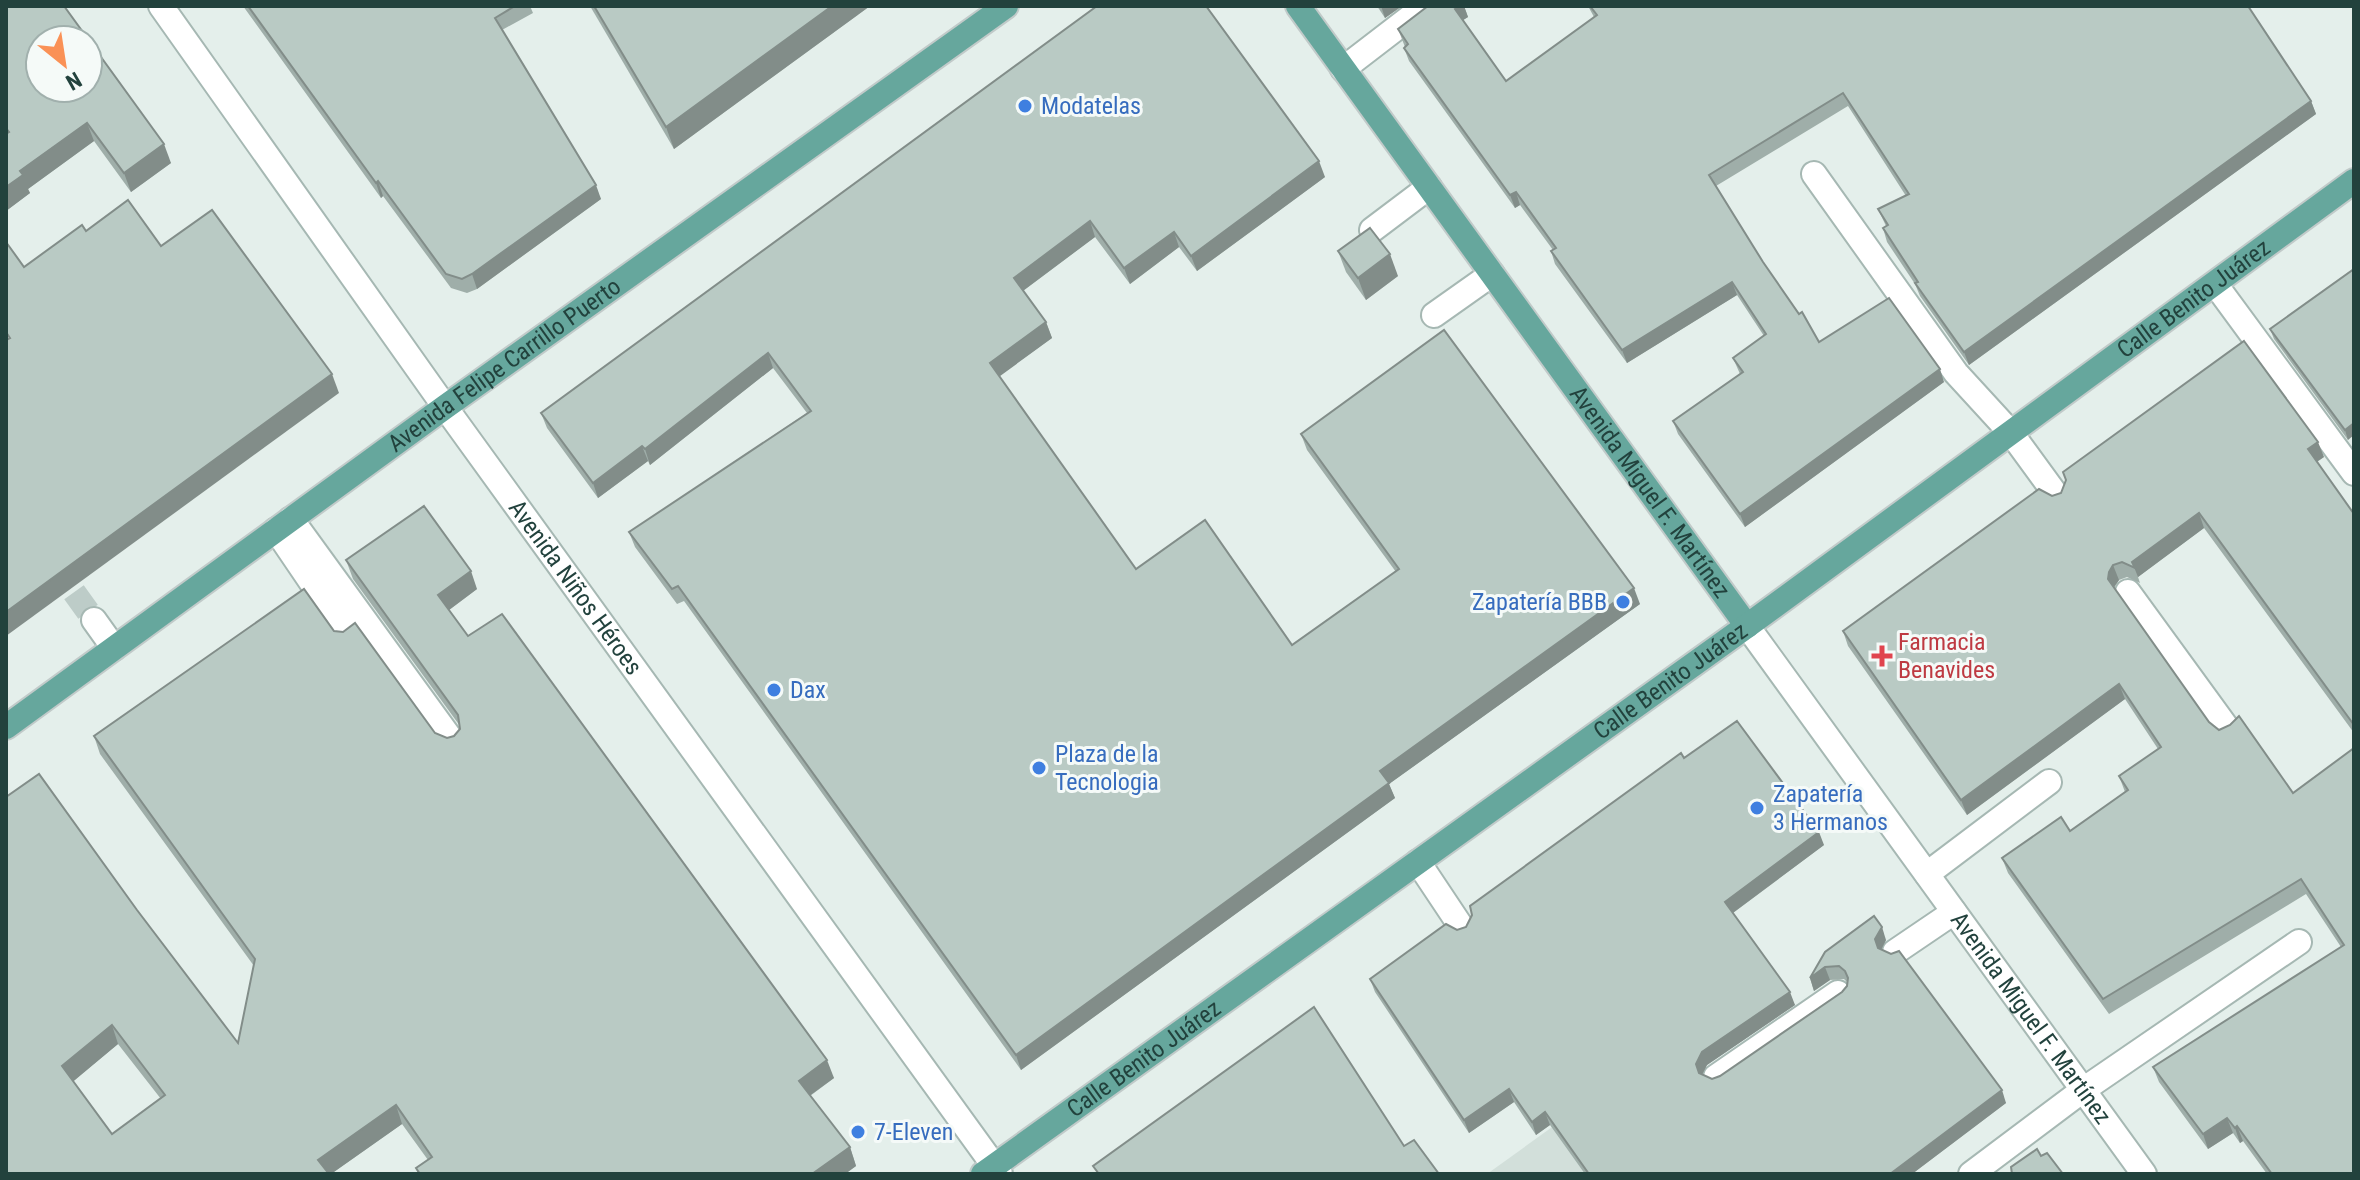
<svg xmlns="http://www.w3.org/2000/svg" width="2360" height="1180" font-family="'Roboto Condensed',sans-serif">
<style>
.built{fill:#d2dfda}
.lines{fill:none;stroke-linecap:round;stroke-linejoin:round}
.minor-tunnel{stroke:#bdccc8;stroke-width:24;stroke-dasharray:24 12;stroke-linecap:butt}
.minor-casing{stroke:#a6b8b3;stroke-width:28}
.major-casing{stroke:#c1cac9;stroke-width:28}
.minor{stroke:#fff;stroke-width:24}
.major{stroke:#66a79d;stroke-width:24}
.wall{fill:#9faea9;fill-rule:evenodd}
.shaded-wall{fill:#828d89}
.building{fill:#b9cac4;stroke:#828d89;stroke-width:2;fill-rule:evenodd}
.shop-dot{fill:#3f7fe0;stroke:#f5faf8;stroke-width:3}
.health-dot{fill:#e0444e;stroke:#f5faf8;stroke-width:3}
.labels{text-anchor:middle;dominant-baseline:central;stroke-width:6;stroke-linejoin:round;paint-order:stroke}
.shop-label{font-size:24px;fill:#366cbe;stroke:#f5faf8;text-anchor:start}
.street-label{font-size:24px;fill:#22423d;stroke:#f5faf8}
.health-label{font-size:24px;fill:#be3a42;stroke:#f5faf8;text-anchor:start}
</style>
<rect width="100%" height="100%" fill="#e4efeb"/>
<polygon class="built" points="1555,1125 1590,1174 1487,1174"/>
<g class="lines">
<polyline class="minor-tunnel" points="53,563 94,620"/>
<defs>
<g id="minor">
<path id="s1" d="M161,6L445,407L1000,1174"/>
<polyline points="1343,69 1425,6"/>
<polyline points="1814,174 1956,373 2011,433 2057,496"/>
<polyline points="1372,230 1429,187"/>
<polyline points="2215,284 2354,473"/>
<polyline points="1434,315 1492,274"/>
<polyline points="291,519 453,742"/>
<polyline points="276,530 348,636"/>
<polyline points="2128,592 2227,728"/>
<polyline points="94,620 114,648"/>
<path id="s2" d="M1747,626L2144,1174"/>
<polyline points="1418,862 1462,928"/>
<polyline points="1927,874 2049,782"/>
<polyline points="1895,952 1954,912"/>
<polyline points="1716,1077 1838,993"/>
<polyline points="1971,1174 2083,1090 2299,942"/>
</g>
<g id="major">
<path id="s3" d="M1298,6L1747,626"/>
<path id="s4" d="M6,727L445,407L1006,6"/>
<path id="s5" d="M983,1174L1747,626L2354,181"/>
</g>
</defs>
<use href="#minor" class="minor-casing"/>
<use href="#major" class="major-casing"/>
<use href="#minor" class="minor"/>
<use href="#major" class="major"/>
</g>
<g class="wall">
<polygon points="6,6 171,163 131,192 94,141 28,189 30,193 6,211"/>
<polygon points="243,6 530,6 533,13 502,30 601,199 477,289 467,293 451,288 383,196 381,198"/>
<polygon points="590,6 870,6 674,149"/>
<polygon points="1097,6 1325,177 1197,271 1179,247 1130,284 1095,237 1023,291 1046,322 1052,338 999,376 1136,569 1292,645 1396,572 1307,450 1301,434 1640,604 1389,784 1395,798 1021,1070 684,601 677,604 635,547 629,532 807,413 773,368 650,465 648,461 598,498 547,428 541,413"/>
<polygon points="1377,6 1402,6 1385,18"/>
<polygon points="1428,6 1464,6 1468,17 1463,20 1506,81 1594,17 1588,6 2248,6 2311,101 2316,114 1969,365 1920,296 1915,284 1887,242 1883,228 1886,226 1878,209 1906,196 1848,106 1716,186 1763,262 1819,342 1944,382 1745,527 1678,434 1673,421 1740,374 1733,358 1764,336 1737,295 1627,363 1555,264 1551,251 1553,250 1520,205 1515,208 1409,61 1404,48 1405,47 1398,29"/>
<polygon points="1338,251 1398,276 1366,300 1346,272"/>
<polygon points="2354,269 2348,440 2274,339 2270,329"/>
<polygon points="2324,457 2317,462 2354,514 2354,733 2204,528 2138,577 2140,583 2127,577 2119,580 2114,588 2209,722 2293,793 2354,748 2354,1174 2267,1174 2243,1141 2240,1143 2233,1133 2208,1149 2159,1082 2153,1067 2341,947 2306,894 2109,1014 2008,873 2002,858 2070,831 2125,792 2119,776 2158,749 2125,699 1967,815 1848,646 1843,631 2052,496"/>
<path d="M346,560L477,589L449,610L468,636L834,1078L810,1096L850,1147L856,1166L845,1174H418L416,1168L428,1160L402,1124L331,1174H6L137,910L238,1043L254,966L100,754L94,736L334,631L435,733L447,738L454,736L460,729V726L353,579ZM118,1044L161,1099L112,1134L73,1081Z"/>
<polygon points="1684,758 1824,845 1733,913 1795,1005 1707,1065 1702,1074 1712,1079 1720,1076 1842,992 1847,986 1847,982 1844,979 1830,980 1814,991 1810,978 1825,952 1886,940 1882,949 2006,1103 1912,1174 1585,1174 1550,1125 1536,1135 1514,1102 1469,1133 1375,992 1370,979 1457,930 1466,927"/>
</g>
<g class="shaded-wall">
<polygon points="832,6 870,6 674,149 666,127"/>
<polygon points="1381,6 1402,6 1385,18"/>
<polygon points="1460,6 1464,6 1468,17 1460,22 1455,9"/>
<polygon points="2311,101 2316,114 1969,365 1964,352"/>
<polygon points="87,123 94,141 28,189 30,193 6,211 6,187 20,171"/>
<polygon points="164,144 171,163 131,192 124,173"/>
<polygon points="1319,161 1325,177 1197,271 1191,256"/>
<polygon points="378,181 383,196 381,198 376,183"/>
<polygon points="596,185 601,199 477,289 472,274"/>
<polygon points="1516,192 1520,205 1515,208 1510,195"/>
<polygon points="1090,221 1095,237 1020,293 1014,278"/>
<polygon points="1174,232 1179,247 1130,284 1124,268"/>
<polygon points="1390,254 1398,276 1366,300 1358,278"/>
<polygon points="1732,282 1737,295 1627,363 1622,350"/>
<polygon points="1046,322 1052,338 996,379 990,363"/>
<polygon points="768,353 773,368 650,465 645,449"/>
<polygon points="1940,369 1944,382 1745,527 1740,514"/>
<polygon points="332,374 339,393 6,636 6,612"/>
<polygon points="2354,423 2354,435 2348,440 2345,430"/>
<polygon points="2318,442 2324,457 2313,464 2308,449"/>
<polygon points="642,446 648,461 598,498 593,483"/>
<polygon points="2199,513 2204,528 2138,577 2132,562"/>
<polygon points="2113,565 2119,580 2114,587 2113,594 2108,579 2109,572"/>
<polygon points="471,571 477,589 445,613 438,595"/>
<polygon points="1634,588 1640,604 1389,784 1395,798 1021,1070 1016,1055 1380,771"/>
<polygon points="2119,684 2125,699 1967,815 1961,800"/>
<polygon points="1819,832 1824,845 1730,915 1725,902"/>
<polygon points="1882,927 1886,940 1880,952 1875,939"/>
<polygon points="1825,967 1830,980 1814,991 1810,978"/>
<polygon points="1790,992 1795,1005 1707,1065 1701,1077 1696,1064 1702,1052"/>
<polygon points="112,1025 118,1044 69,1085 62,1066"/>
<polygon points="827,1060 834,1078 805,1099 799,1081"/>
<polygon points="1509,1089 1514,1102 1469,1133 1464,1120"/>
<polygon points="2002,1090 2006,1103 1912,1174 1890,1174"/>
<polygon points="396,1105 402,1124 331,1174 324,1174 318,1160"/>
<polygon points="1545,1112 1550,1125 1536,1135 1532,1122"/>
<polygon points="2227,1118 2233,1133 2208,1149 2203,1134"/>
<polygon points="2237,1126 2243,1141 2240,1143 2235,1128"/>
<polygon points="850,1147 856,1166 845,1174 812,1174"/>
</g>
<g class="building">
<path d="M6,6H64L164,144L124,173L87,123L20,171L23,175L6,187V134L9,132L6,128ZM40,40H88V88H40Z"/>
<polygon points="248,6 515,6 495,18 596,185 472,274 462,279 446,274 378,181 376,183"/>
<polygon points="594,6 832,6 666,127"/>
<polygon points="1097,6 1206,6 1319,161 1191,256 1174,232 1124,268 1090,221 1014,278 1046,322 990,363 1136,569 1205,520 1292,645 1399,569 1301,434 1444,330 1634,588 1380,771 1389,783 1016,1055 678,586 672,589 629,532 811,411 768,353 645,449 642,446 593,483 541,413"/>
<polygon points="1428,6 1460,6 1455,9 1506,81 1597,15 1590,6 2248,6 2311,101 1964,352 1915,283 1918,282 1883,228 1888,225 1878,209 1909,194 1843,93 1709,175 1763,262 1799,314 1802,312 1819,342 1889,298 1940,369 1740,514 1673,421 1743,372 1733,358 1766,334 1732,282 1622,350 1551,251 1556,248 1516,192 1510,195 1404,48 1408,44 1398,29"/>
<polygon points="128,200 161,246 212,210 332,374 6,612 6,340 10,338 6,332 6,242 24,267 82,225 86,231"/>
<polygon points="1370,228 1390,254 1358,278 1338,251"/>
<polygon points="2354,269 2354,423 2345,430 2270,329"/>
<polygon points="2244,341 2318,442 2308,449 2354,514 2354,725 2199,513 2132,562 2135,568 2122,562 2113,565 2109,572 2108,579 2209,722 2219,730 2230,725 2239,716 2293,793 2354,748 2354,1172 2351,1174 2272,1174 2237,1126 2235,1128 2227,1118 2203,1134 2153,1067 2344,945 2301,879 2103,999 2002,858 2061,817 2070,831 2128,790 2119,776 2161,747 2119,684 1961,800 1843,631 2039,489 2052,496 2061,493 2066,480 2063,472"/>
<path d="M424,506L471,571L438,595L468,636L502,614L827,1060L799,1081L850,1147L812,1174H420L416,1168L432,1157L396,1105L318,1160L329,1174H6V797L39,774L137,910L238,1043L255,959L94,736L304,589L334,631L343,632L355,623L435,733L447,738L454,736L460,729L458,715L346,560ZM112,1025L165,1095L112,1134L62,1066Z"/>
<polygon points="1737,721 1819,832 1725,902 1790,992 1702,1052 1696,1064 1699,1073 1712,1079 1720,1076 1842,992 1847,986 1848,978 1845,971 1839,966 1825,967 1810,978 1825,952 1874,916 1882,927 1875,939 1878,948 1891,954 1899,951 2002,1090 1890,1174 1589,1174 1545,1112 1532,1122 1509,1089 1464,1120 1370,979 1446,924 1457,930 1466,927 1472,915 1470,906 1681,753 1684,758"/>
<polygon points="1314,1007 1404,1146 1414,1140 1439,1174 1099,1174 1093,1166"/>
<polygon points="2037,1149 2041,1156 2047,1153 2063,1174 2012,1174 2011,1167"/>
</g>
<g class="shop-dot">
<circle cx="1025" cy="106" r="8"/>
<circle cx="1623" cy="602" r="8"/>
<circle cx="774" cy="690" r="8"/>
<circle cx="1039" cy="768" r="8"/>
<circle cx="1757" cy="808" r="8"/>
<circle cx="858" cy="1132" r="8"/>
</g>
<path class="health-dot" d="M1878 644h8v8h8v8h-8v8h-8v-8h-8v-8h8z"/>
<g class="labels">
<g class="shop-label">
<text x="1041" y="106">Modatelas</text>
<text x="1607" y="602" text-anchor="end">Zapatería BBB</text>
<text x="790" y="690">Dax</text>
<text x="1055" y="754">Plaza de la<tspan x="1055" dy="28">Tecnologia</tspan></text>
<text x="1773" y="794">Zapatería<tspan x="1773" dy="28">3 Hermanos</tspan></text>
<text x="874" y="1132">7-Eleven</text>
</g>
<g class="street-label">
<text stroke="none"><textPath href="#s5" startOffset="1494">Calle Benito Juárez</textPath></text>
<text stroke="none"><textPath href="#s4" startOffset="616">Avenida Felipe Carrillo Puerto</textPath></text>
<text stroke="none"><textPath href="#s3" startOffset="600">Avenida Miguel F. Martínez</textPath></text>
<text stroke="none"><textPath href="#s1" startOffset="714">Avenida Niños Héroes</textPath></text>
<text stroke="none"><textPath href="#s5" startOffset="846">Calle Benito Juárez</textPath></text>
<text stroke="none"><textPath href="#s2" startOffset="484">Avenida Miguel F. Martínez</textPath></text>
<text stroke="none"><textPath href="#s5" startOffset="198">Calle Benito Juárez</textPath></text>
</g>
<g class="health-label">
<text x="1898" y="642">Farmacia<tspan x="1898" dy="28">Benavides</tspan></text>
</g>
</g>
<rect width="2360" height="1180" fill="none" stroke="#22423d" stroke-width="16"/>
<g transform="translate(64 64) rotate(150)"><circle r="38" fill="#f5faf8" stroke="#a1b0ad" stroke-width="2"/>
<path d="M0-6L14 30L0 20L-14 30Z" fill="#fa9156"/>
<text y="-12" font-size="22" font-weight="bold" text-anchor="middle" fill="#22423d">N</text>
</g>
</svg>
